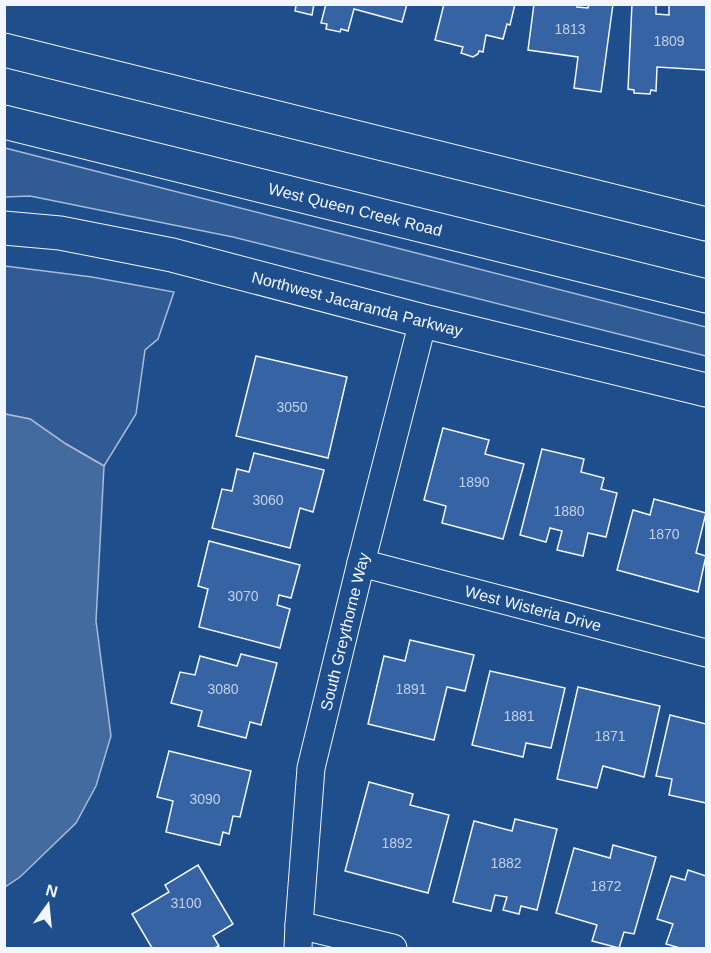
<svg xmlns="http://www.w3.org/2000/svg" width="711" height="953" font-family="Helvetica,sans-serif">
<style>
.built{fill:#305b95;stroke:#a8bbd7;stroke-width:1.5}
.water{fill:#446ba0;stroke:#a8bbd7;stroke-width:1.5}
.building{fill:#3563a3;stroke:#f2f6ff;stroke-width:1.5}
.lines{fill:none;stroke-linecap:round;stroke-linejoin:round}
.minor-casing{stroke:#f2f6ff;stroke-width:29}
.tertiary-casing{stroke:#f2f6ff;stroke-width:35}
.primary-casing{stroke:#f2f6ff;stroke-width:35}
.minor{stroke:#1f4e8c;stroke-width:27}
.tertiary{stroke:#1f4e8c;stroke-width:33}
.primary{stroke:#1f4e8c;stroke-width:33}
.labels{text-anchor:middle;dominant-baseline:central;stroke-width:4.5;stroke-linejoin:round;paint-order:stroke}
.number-label{font-size:14px;fill:#c3d1e8}
.street-label{font-size:16px;fill:#f2f6ff;stroke:#1f4e8c}
</style>
<rect width="100%" height="100%" fill="#1f4e8c"/>
<g class="built">
<polygon points="5,148 706,327 706,356 233,237 30,196 5,197"/>
<polygon points="5,266 92,277 174,292 158,339 145,350 136,414 104,466 66,444 30,419 5,414"/>
</g>
<polygon class="water" points="5,414 30,419 66,444 104,466 96,621 111,736 96,786 76,823 20,877 5,887"/>
<g class="building">
<polygon points="291,4 314,4 312,15 295,11 296,6"/>
<polygon points="326,4 407,4 402,22 354,9 348,31 341,29 340,32 326,29 327,24 321,23"/>
<polygon points="444,4 515,4 510,25 507,24 503,39 486,35 483,52 479,51 478,54 473,57 461,53 463,47 435,40"/>
<polygon points="534,4 577,4 577,7 588,8 589,4 613,4 601,92 574,88 578,57 528,50"/>
<polygon points="632,4 656,4 656,14 669,15 669,4 706,4 706,70 657,67 656,91 651,90 650,94 634,93 634,90 628,89"/>
<polygon points="256,356 347,377 328,458 236,436"/>
<polygon points="443,428 489,440 485,454 524,464 503,539 442,523 446,506 424,500"/>
<polygon points="542,449 584,459 581,472 604,478 601,489 617,493 606,537 588,533 583,556 557,550 562,531 550,528 546,542 520,535"/>
<polygon points="254,453 324,470 313,512 300,508 290,548 212,528 222,489 232,491 237,469 249,472"/>
<polygon points="654,499 706,513 696,553 706,556 698,592 617,570 633,510 650,515"/>
<polygon points="209,541 300,565 291,598 279,595 277,605 290,609 280,648 199,627 208,589 198,586"/>
<polygon points="410,640 474,655 465,691 447,687 434,740 368,724 384,656 405,661"/>
<polygon points="241,654 277,663 261,725 250,722 246,738 198,726 202,711 171,703 180,672 195,675 200,656 237,666"/>
<polygon points="490,671 565,688 551,748 526,743 523,757 472,745"/>
<polygon points="578,687 660,706 644,777 603,766 597,788 557,779"/>
<polygon points="670,715 706,724 706,803 669,795 672,779 656,776"/>
<polygon points="169,751 251,771 240,817 233,816 229,834 223,832 220,845 166,832 173,801 157,797"/>
<polygon points="369,782 413,794 410,805 449,815 428,893 345,871"/>
<polygon points="515,819 557,829 537,910 521,906 519,914 503,910 507,897 495,895 491,911 453,902 474,821 512,831"/>
<polygon points="613,845 656,857 634,934 624,932 619,948 592,941 597,925 556,913 574,848 610,858"/>
<polygon points="198,865 233,924 213,936 219,946 214,948 152,948 132,914 169,892 165,885"/>
<polygon points="688,870 706,876 706,948 680,948 666,944 673,924 657,919 671,876 685,880"/>
</g>
<g class="lines">
<defs>
<g id="minor">
<path id="s1" d="M361,563L706,653"/>
<polyline points="299,925 393,948"/>
<path id="s2" d="M298,948L299,925L311,768L361,563L423,321"/>
</g>
<g id="tertiary">
<path id="s3" d="M4,228L60,233L172,255L423,321L706,390"/>
</g>
<g id="primary">
<polyline points="4,50 706,224"/>
<path id="s4" d="M4,122L706,296"/>
</g>
</defs>
<use href="#minor" class="minor-casing"/>
<use href="#tertiary" class="tertiary-casing"/>
<use href="#primary" class="primary-casing"/>
<use href="#minor" class="minor"/>
<use href="#tertiary" class="tertiary"/>
<use href="#primary" class="primary"/>
</g>
<g class="labels">
<g class="number-label">
<text x="570" y="29">1813</text>
<text x="669" y="41">1809</text>
<text x="292" y="407">3050</text>
<text x="474" y="482">1890</text>
<text x="268" y="500">3060</text>
<text x="569" y="511">1880</text>
<text x="664" y="534">1870</text>
<text x="243" y="596">3070</text>
<text x="223" y="689">3080</text>
<text x="411" y="689">1891</text>
<text x="519" y="716">1881</text>
<text x="610" y="736">1871</text>
<text x="205" y="799">3090</text>
<text x="397" y="843">1892</text>
<text x="506" y="863">1882</text>
<text x="606" y="886">1872</text>
<text x="186" y="903">3100</text>
</g>
<g class="street-label">
<text stroke="none"><textPath href="#s4" startOffset="362">West Queen Creek Road</textPath></text>
<text stroke="none"><textPath href="#s3" startOffset="362">Northwest Jacaranda Parkway</textPath></text>
<text stroke="none"><textPath href="#s1" startOffset="178">West Wisteria Drive</textPath></text>
<text stroke="none"><textPath href="#s2" startOffset="321">South Greythorne Way</textPath></text>
</g>
</g>
<rect width="711" height="953" fill="none" stroke="#f2f6ff" stroke-width="12"/>
<g transform="translate(48 905) rotate(15)" stroke="#1f4e8c" stroke-width="4.5" paint-order="stroke">
<path d="M0-4.5L10 22L0 15L-10 22Z" fill="#f2f6ff"/>
<text y="-9" font-size="16" font-weight="bold" text-anchor="middle" fill="#f2f6ff">N</text>
</g>
</svg>
